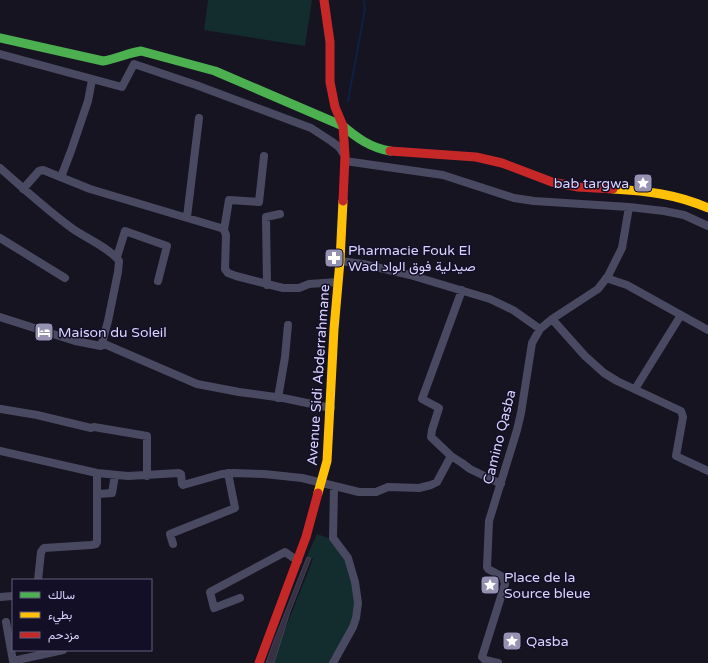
<svg xmlns="http://www.w3.org/2000/svg" width="708" height="663" font-family="'Varela Round',Vazirmatn,sans-serif">
	<style>
		.green { fill: #132c2d }
		.lines { fill: none; stroke-linecap: round; stroke-linejoin: round }
		.stream { stroke: #0d2144; stroke-width: 2 }
		.building { fill: #343243; stroke: #433f54 }
		.street { stroke: #4a4962; stroke-width: 8 }
		.fast { stroke: #4caf50; stroke-width: 9 }
		.slow { stroke: #ffc107; stroke-width: 9 }
		.jam { stroke: #c62828; stroke-width: 9 }
		.labels { text-anchor: middle; stroke-width: 3; stroke-linejoin: round; paint-order: stroke }
		.poi-label { font-size: 14px; fill: #d9d4ff; stroke: #130f26; text-anchor: start }
		.street-label { font-size: 14px; fill: #d9d4ff; stroke: #130f26 }
	</style>
	<rect width="100%" height="100%" fill="#161421"/>
	<path class="green" d="M208,0H312L305,46L204,30Z
		M317,534L331,539L347,558L357,592L351,626L334,663H274L280,642L313,559L307,556Z"/>
	<g class="lines">
		<path class="stream" d="M348,101L365,9L364,0"/>
	</g>
	<path class="building" d="M307,557L311,558L290,612L274,663H266L273,643Z"/>
	<g class="lines">
		<path class="street" d="M0,54L122,87L134,64L196,85L311,128L331,141L339,147L345,156
			M345,161L443,175L514,198L534,201L629,207L664,211L684,215L708,226
			M0,168C24,189 48,211 73,229C86,238 111,249 119,261L118,272L108,321L102,343L197,384L239,392L283,398L331,408
			M61,177L71,151L88,101L92,80
			M23,189L39,171L43,170L90,189L221,228L224,230L226,235L225,269L228,273L236,276L283,288H299L309,284L338,282
			M187,217L199,118
			M224,230L229,200L259,202L264,156
			M0,238L65,278
			M117,257L125,231L167,246L158,281
			M340,261L363,264L410,275L490,299L513,310L540,329
			M606,278L627,285L708,330
			M267,285L266,217L280,214
			M462,290L422,399L439,408L432,430L431,437L451,456L462,463L470,469L501,484
			M0,317L75,341L101,346L102,343
			M552,319L585,356L604,373L617,381L681,411L683,417L676,456L708,471
			M635,389L681,315
			M278,398L285,357L288,325
			M1,409L37,415L91,428L94,427L147,436V476
			M0,451L97,473L128,476L179,473L181,474L182,484L183,485L222,474L233,473L264,474L302,478L359,492H376L388,487L419,488L431,485L437,482L451,456
			M98,494L112,493L115,475
			M173,544L170,534L235,508L228,473
			M38,580L41,552L44,548L91,545L96,544L97,542V473
			M0,597L13,596
			M240,598L214,608L210,592L285,552L298,561
			M6,622L13,661L63,650
			M333,663L353,627L356,618L358,603L355,582L348,558L333,538L334,486
			M498,663L485,660L482,657L505,584L503,577L488,569L487,567L489,521L517,430L521,413L532,343L540,329L552,319L598,289L608,276L622,248L629,207"/>
		<path class="fast" d="M0,38L103,61C116,59 128,53 141,51L215,71L343,126C357,138 371,148 390,151"/>
		<path class="slow" d="M613,189C647,191 676,194 708,208
			M318,493L327,461L334,329L340,261L343,201"/>
		<path class="jam" d="M324,0L330,42V82L335,107L343,126L345,156L343,201
			M390,151L476,157L502,163L552,182L578,187L613,189
			M259,663L306,537L318,493"/>
	</g>
	<defs>
		<symbol id="sight-square" viewBox="-11 -11 22 22"><rect x="-9" y="-9" width="18" height="18" rx="4" fill="#9591b1" stroke="#130f26"/><path d="M0-6L1.8-2.2L6-1.7L2.9 1.2L3.7 5.4L0 3.3L-3.7 5.4L-2.9 1.2L-6-1.7L-1.8-2.2Z" fill="#fff"/></symbol>
		<symbol id="pharmacy-square" viewBox="-11 -11 22 22"><rect x="-9" y="-9" width="18" height="18" rx="4" fill="#9591b1" stroke="#130f26"/><path d="M-2-6h4v4h4v4h-4v4h-4v-4h-4v-4h4Z" fill="#fff"/></symbol>
		<symbol id="hotel-square" viewBox="-11 -11 22 22"><rect x="-9" y="-9" width="18" height="18" rx="4" fill="#9591b1" stroke="#130f26"/><path d="M-6-4.5h1.5V1H6V5H4.5V3h-9V5H-6ZM-4 0a1.8 1.8 0 1 1 3.6 0ZM.5 0V-2.5h3Q6-2.5 6 0Z" fill="#fff"/></symbol>
	</defs>
	<g fill-rule="evenodd">
		<use href="#sight-square" x="632" y="172" width="22" height="22"/>
		<use href="#pharmacy-square" x="323" y="247" width="22" height="22"/>
		<use href="#hotel-square" x="33" y="321" width="22" height="22"/>
		<use href="#sight-square" x="479" y="574" width="22" height="22"/>
		<use href="#sight-square" x="501" y="630" width="22" height="22"/>
	</g>
	<g class="labels">
		<g class="poi-label">
			<text x="629" y="188" text-anchor="end">bab targwa</text>
			<text x="348" y="255">Pharmacie Fouk El<tspan x="348" dy="16">Wad صيدلية فوق الواد</tspan></text>
			<text x="58" y="337">Maison du Soleil</text>
			<text x="504" y="582">Place de la<tspan x="504" dy="16">Source bleue</tspan></text>
			<text x="526" y="646">Qasba</text>
		</g>
		<g class="street-label">
			<text transform="translate(318 375) rotate(-86)" y="5">Avenue Sidi Abderrahmane</text>
			<text transform="translate(499 437) rotate(-76)" y="5">Camino Qasba</text>
		</g>
	</g>
	<rect x="12" y="579" width="140" height="72" fill="#130f26" stroke="#625e7d"/>
	<rect x="20" y="592" width="20" height="6" fill="#4caf50" stroke="#625e7d"/>
	<text x="48" y="599" font-size="12" fill="#d9d4ff">سالك</text>
	<rect x="20" y="612" width="20" height="6" fill="#ffc107" stroke="#625e7d"/>
	<text x="48" y="619" font-size="12" fill="#d9d4ff">بطيء</text>
	<rect x="20" y="632" width="20" height="6" fill="#c62828" stroke="#625e7d"/>
	<text x="48" y="639" font-size="12" fill="#d9d4ff">مزدحم</text>
</svg>
